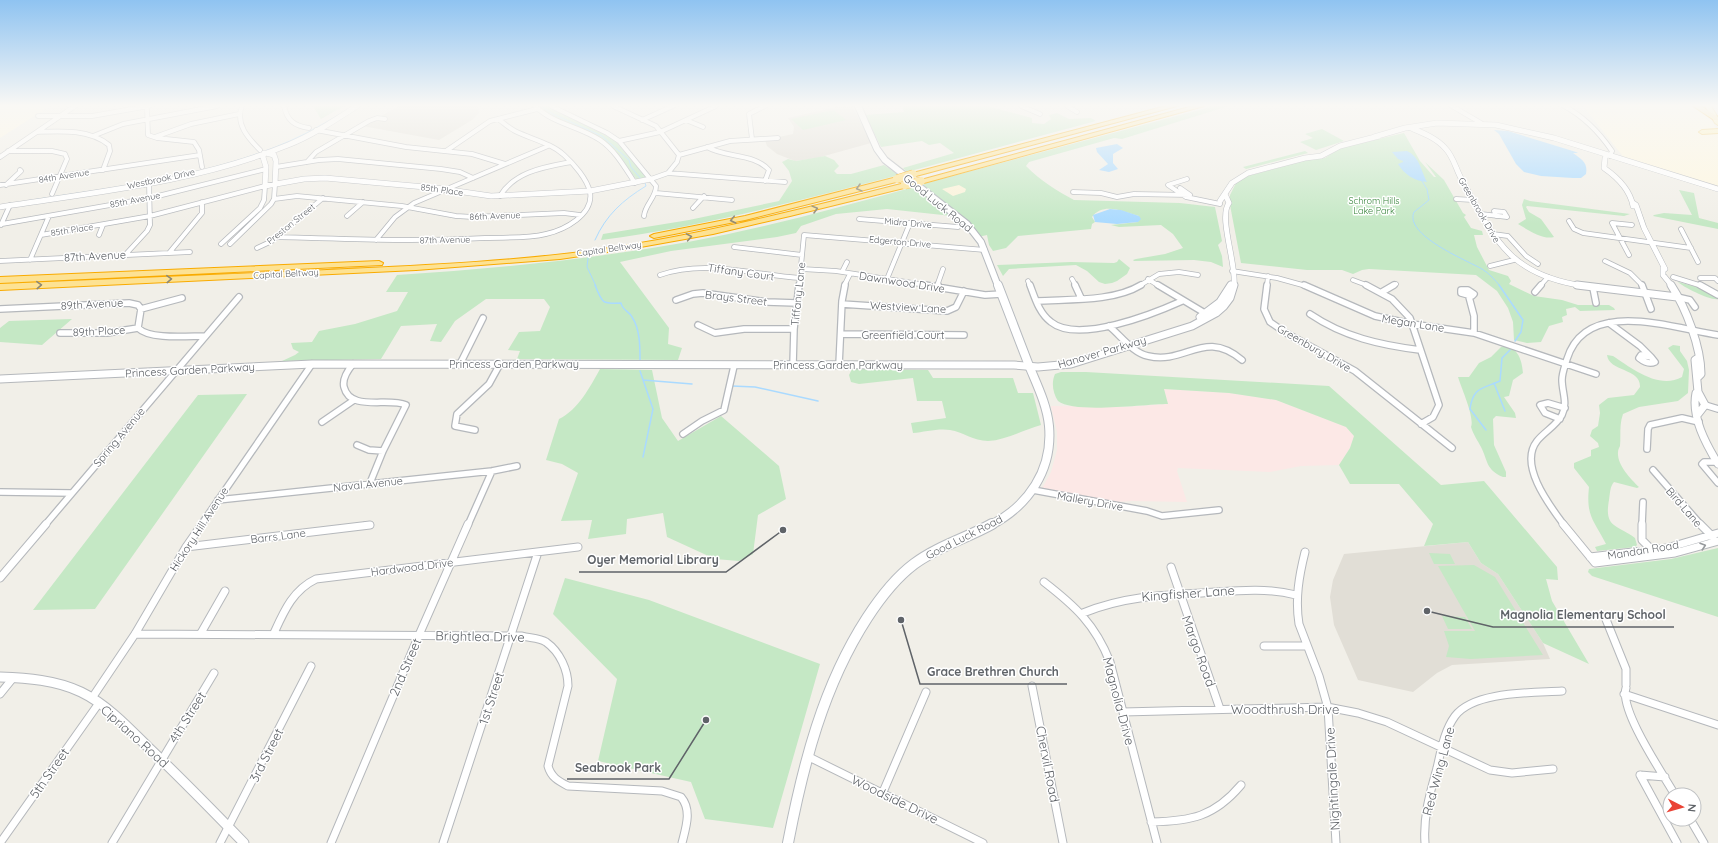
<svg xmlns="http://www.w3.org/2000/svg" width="1718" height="843" font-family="Quicksand,sans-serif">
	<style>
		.commercial { fill: #fef7e0 }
		.education { fill: #e1ded6 }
		.medical { fill: #fce8e6 }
		.green { fill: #c5e8c5 }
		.sand { fill: #fbf3d9 }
		.water { fill: #aadaff }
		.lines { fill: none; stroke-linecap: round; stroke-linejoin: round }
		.stream-far1 { stroke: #aadaff; stroke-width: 1 }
		.stream { stroke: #aadaff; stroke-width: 1.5 }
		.minor-far2-casing { stroke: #b5b8bc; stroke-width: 5.5 }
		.minor-far1-casing { stroke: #b5b8bc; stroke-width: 8 }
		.minor-casing { stroke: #b5b8bc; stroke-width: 9 }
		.tertiary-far2-casing { stroke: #b5b8bc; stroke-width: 6 }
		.tertiary-far1-casing { stroke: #b5b8bc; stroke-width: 9 }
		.tertiary-casing { stroke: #b5b8bc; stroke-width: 11 }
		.secondary-far2-casing { stroke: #b6babf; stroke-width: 8 }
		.secondary-far1-casing { stroke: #b6babf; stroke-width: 10 }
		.secondary-casing { stroke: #b6babf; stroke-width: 12 }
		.primary-casing { stroke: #f2c960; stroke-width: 2 }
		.motorway-casing { stroke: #f9ab00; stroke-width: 2 }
		.minor-far2 { stroke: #fff; stroke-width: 4 }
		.minor-far1 { stroke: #fff; stroke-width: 5.5 }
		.minor { stroke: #fff; stroke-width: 7 }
		.tertiary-far2 { stroke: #fff; stroke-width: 5 }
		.tertiary-far1 { stroke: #fff; stroke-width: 7 }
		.tertiary { stroke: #fff; stroke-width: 9 }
		.secondary-far2 { stroke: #fff; stroke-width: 6 }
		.secondary-far1 { stroke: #fff; stroke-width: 8 }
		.secondary { stroke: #fff; stroke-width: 10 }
		.primary { fill: #fff2af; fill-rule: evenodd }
		.motorway { fill: #fde293; fill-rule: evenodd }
		.motorway-bridge-casing { stroke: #f9ab00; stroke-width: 9; stroke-linecap: butt }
		.motorway-bridge { stroke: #fde293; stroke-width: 8 }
		.oneway { stroke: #8e8975 }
		.oneway2 { stroke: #979a9d }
		.labels { text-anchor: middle; stroke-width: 3; stroke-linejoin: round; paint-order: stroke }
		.far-street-label { font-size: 9px; fill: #5f6368; stroke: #fff }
		.far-park-label { font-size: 9px; fill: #348238; stroke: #fff }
		.street-label { font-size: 11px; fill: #5f6368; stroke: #fff }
		.near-street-label { font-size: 13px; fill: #5f6368; stroke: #fff }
		.leader { fill: none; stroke: #5f6368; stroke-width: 1.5 }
		.callout-dot { fill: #5f6368; stroke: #fff; stroke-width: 1.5 }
		.callout-label { font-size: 12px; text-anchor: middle; font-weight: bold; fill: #5f6368; stroke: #fff; stroke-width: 3; stroke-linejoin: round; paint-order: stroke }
	</style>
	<rect width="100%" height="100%" fill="#f1efe8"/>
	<path class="commercial" d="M0,106H50L0,138Z
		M1583,106H1690L1700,111L1711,120L1718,131V188L1625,159Z"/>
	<path class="education" d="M399,106H478L479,113L472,120L439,140L357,125L367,119L381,116Z
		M836,107H853L871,143L817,158L795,161L777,154L767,146L765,140L793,134L794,127L788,118Z
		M1468,542L1481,563L1498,574L1543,643L1550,659L1452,665L1437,673L1413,692L1358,680L1334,625L1330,597L1333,580L1344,554Z"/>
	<path class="medical" d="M1164,389L1229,393L1276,400L1346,427L1354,436L1350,448L1339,465L1301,466L1270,472L1178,468L1177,471L1187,502L1132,501L1102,503L1040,492L1051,472L1057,450V432L1051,406L1125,407L1168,404Z"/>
	<path class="green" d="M313,106H344L321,119Z
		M538,106H548L615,140L646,177L637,180C624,164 613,147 595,136C577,124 554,120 538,106Z
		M902,106H987L1032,118V123L1044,124L1051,119L1049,115L1057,113L1069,119L1091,118L1096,121L907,172L903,168L954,153L940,143L929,145L922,141L881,147L865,115L904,112Z
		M1214,106H1229L1122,139L1114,138L1029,162L1026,166C1041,181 1057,191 1074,200L1180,203L1215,207L1222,241L1218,245L1222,256L1223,267L1211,262L1194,260L1134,261L1133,260L1136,259L1165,254L1183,248L1173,234L1161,225L1119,227L1111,225L1138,222L1139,216C1125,213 1104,201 1092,217L1095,222L1092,224L1091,229L1018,236L1006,248L993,251L989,245L987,235L978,237L919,187L926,183Z
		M834,110L846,120L803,130L791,119Z
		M1322,129L1344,141L1316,150L1300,142L1313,138L1305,134Z
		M1404,133L1420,161L1434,177H1436L1425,162L1444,180L1463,213L1466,215L1464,217L1471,228L1482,231L1483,235H1474L1477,247L1489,270L1508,276L1511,281L1509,284L1534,296L1562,300L1578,305H1609L1614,308L1615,310L1580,311L1575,307L1566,309L1567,315L1562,317L1563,322L1549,326L1541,342L1527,343L1514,340L1513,322L1508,308L1497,291L1476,275L1369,269L1362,270L1353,274L1342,270H1307L1241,263L1230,205V195L1236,183L1248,176L1307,160L1325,158L1340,148Z
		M1305,151L1308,153L1246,169L1243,167Z
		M825,156L834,160L839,166L834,171L837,174H851L884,165L899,175C800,200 702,227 601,240L603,234L689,220L779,201L792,181L789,171L782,162L788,159L796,161Z
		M914,187L952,216L887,209L836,214L801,226L796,233L777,237L671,251L620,262L669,328L668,344L682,348L678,360L517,359L520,351L508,350L519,332L540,331L550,307L544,299H486L455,321L441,342L430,341L437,324L401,326L381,359L282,361L295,355L299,352L293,349L291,343L312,342L319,331L355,324L397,311L408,292H386L397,275C495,269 592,259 688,242C765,228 840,207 914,187Z
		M1679,190L1694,193L1699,218L1718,223V229L1653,216L1654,215L1664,213L1692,215Z
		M1524,199L1530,201L1630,214L1624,216L1527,206L1526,207L1529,212L1541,219L1554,237C1543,240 1528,230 1518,224L1526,219L1522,205Z
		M1119,259L1130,268L1127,274L1117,281L1112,283L1105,284L1099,282L1087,271L1076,265L1009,269L1003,276L997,265L1071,262L1114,263L1117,262Z
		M1678,282L1701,288L1718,299C1711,301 1683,287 1678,282Z
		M72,319L42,345L0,342V328L9,321Z
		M1673,345L1680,346V351L1687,361L1689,370L1688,393L1678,401L1639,407L1623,414C1619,425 1621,436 1620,446C1619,448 1618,450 1618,452C1617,465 1630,478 1639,487L1637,488L1614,482C1610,486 1610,494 1609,500C1604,528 1616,524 1635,538L1637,545L1635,547L1597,551L1595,547L1606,544C1593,519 1586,516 1589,487L1574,468V463L1591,456V450L1599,447L1598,443L1590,436L1592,430L1598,426L1600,413L1599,405L1608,398L1634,395L1640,387C1641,368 1609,372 1607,355L1613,356C1631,368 1659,390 1682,377L1684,369L1668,348Z
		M1501,347C1518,344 1522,361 1523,373L1513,380L1509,396L1504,397L1515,413L1516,418L1496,416L1493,419L1494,445L1506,472V477H1503C1486,470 1488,461 1481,447C1478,441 1473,434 1471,427C1475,418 1461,387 1458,377H1469L1479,363L1491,357Z
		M600,369L652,370L662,418L678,441L721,416L779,466L786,499L758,515L753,554L739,561L715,559L667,537L663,513L627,519L626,534L588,539L592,520L561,521L578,473L562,464L546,460L559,419C578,410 590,387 600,369Z
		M852,369L928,370L933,378H1013L1018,393H1033L1041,425C1023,430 1006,440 988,441C973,441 963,432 950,430C939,428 924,432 913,433L911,423L946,418L942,401H917L913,378L859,384L851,382L849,375Z
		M1086,372L1329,386L1441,485L1484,481L1557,567L1558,580L1546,579L1552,601L1589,664L1543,643L1498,574L1481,563L1468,542L1424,546L1433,524L1399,484H1350L1339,465L1350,448L1354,436L1346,427L1276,400L1229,393L1164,389L1168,404C1145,404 1074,414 1058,401C1053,393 1051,383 1055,374L1061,372Z
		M247,394L95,609L33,610L198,395Z
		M1718,548V617L1592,576L1588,572L1589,569L1671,559Z
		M1429,553L1450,554L1455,564H1434Z
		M1474,565L1495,577L1543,655L1471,659L1446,657L1449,646L1444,631H1475L1438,566Z
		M565,578L649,600L820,664L773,828L705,819L691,782L598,761L617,679L553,614Z
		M1442,616L1465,617L1472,629H1448Z"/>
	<path class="sand" d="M959,185L966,189L965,192L953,196L942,189Z"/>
	<path class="water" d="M1494,130L1508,131L1576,152L1578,153H1573C1582,160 1588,162 1586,174L1581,178H1573L1541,176L1524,172L1516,164L1499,134Z
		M1117,144L1123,148L1113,154V163L1118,169L1109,172L1099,170L1108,164L1097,152L1096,148Z
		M1407,151C1420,157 1421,171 1427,182C1414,181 1404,174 1398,164L1403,162V161L1398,159L1392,152Z
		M1110,209L1121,210L1139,216L1141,219L1138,222L1117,224L1095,222L1093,215Z"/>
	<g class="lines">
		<path class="stream-far1" d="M541,106L553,114L602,136L629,160L631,167L641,179
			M1422,181L1427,189L1429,200L1414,212C1404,235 1466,260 1482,269C1490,274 1495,280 1500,286
			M26,201C115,187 209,177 292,140C310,132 328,121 345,111
			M595,240C606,215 623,200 646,186L645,183
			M588,258L587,267L596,286"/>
		<path class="stream" d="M595,285C602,303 602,304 621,303C622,310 629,311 632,317C640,329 640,346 640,360
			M1499,285L1523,320L1521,332L1515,341
			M640,371L653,409L643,457
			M643,380L692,384
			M1494,383L1505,411
			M732,386L755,387L818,401
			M1486,430L1470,409C1473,387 1482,389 1500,381L1502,358L1510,350"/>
		<defs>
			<path id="minor-far2" d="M242,106C235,124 248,138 260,150
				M284,106C287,121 295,126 309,128
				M535,106C553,124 579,126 600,140C615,150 625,168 635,183
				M551,106L607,133L619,141L656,186C656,198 645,204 644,216
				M613,106L656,126L679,155L677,162L668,173
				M1021,106L1040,114
				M1067,106L1077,112
				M1452,106L1481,123
				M1564,106C1585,117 1599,132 1612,151L1610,156
				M147,107L148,135L157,138L194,142L199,150L202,167
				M38,116H92L149,106
				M642,120L673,106
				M686,120L703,127
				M316,130L406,147L472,154L505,164
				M37,132C61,131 89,129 109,145L110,151L103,170
				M93,136L123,124L217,106
				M155,137L191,124L239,114
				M752,139L749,114L765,106
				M619,141L660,132L716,106
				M707,147C726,158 754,153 769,170L765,181
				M8,151H52L65,154L67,159L52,194
				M446,151L490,121L537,109
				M679,155L730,141L778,138
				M0,157L75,106
				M307,162L316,152L369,121L377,118L385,119
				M276,167L319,160L338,159L441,169L460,172L473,178
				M651,179L668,173L785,182
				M1187,179L1168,185L1186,197L1220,204
				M0,185L200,155
				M6,185L21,171L20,170
				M1180,188L1190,195
				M1073,192L1101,193L1117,197L1134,194L1190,195
				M656,193L732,200
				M500,196C515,171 545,167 571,162
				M274,199L297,196L402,206L456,216L473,217L564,213L580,215
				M1456,199L1473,200
				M693,208L704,196
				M1481,214L1507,217
				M347,216L363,202
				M1496,216L1494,211L1504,212L1507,217
				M859,219L958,227
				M1569,221L1574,229L1583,233L1691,248
				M2,224L150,198L266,169
				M1,225L10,205
				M1681,229L1698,262
				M1493,234L1508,236L1526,256L1538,264
				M41,235L150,216L265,186L264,200L260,208L221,244
				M99,235L103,225
				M277,237C347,239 416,242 485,238C505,237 526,239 546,234C564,230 594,215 590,192C587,179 574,164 564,155C551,143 531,139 515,131C509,128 504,123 498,119
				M376,240L395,217L414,203L548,146
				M230,244L271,204L274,199L275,184
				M734,247L802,255
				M257,248L272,241L323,198
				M169,253L202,213V202
				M125,255L147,231L150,225L149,182
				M1629,255L1612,223L1632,225
				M30,260L49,216
				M0,261L190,252
				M1605,261L1630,273L1643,286
				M1490,266L1514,260
				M802,269L836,271L932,286
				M1232,271L1277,278L1306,286
				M842,272L847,262
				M660,275C706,259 753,275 800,278
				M1673,277L1702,286
				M1700,278H1715L1718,281
				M887,279L910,223
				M1072,279L1076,286
				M1148,279L1159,286
				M1353,280L1369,286
				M1028,281L1030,286
				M799,286L804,235L985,250
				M844,286L850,274
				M937,286L943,269
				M1139,286L1159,274L1179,272L1198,275
				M1267,286L1268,276
				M1392,286L1396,284
				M1540,286L1548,277"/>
			<path id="minor-far1" d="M925,285L985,295L1002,294
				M1030,285C1035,298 1039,313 1051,322C1078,344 1153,314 1182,301
				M1075,285L1081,298
				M1158,285L1208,315
				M1267,285L1264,309L1270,322L1286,333L1355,371L1452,448
				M1304,285L1375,316L1412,324L1474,333L1596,374
				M1366,285L1392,299L1410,318L1439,405L1433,417L1421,424
				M1642,285L1651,309
				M1700,285L1718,295
				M937,287L938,285
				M1593,288L1596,303
				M1461,290H1468L1474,294L1472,296L1461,293Z
				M1382,292L1394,285
				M1535,292L1541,285
				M1469,297L1474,316V333
				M1677,297L1690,300L1695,307
				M676,300L693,294L703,293L767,302L797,303
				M1037,301C1069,299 1113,302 1141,285
				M842,304L947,311L956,307L964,291
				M0,309L129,303L138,305L141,309L138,328C150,340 188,336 205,336
				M141,309L182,298
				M1310,314C1344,337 1380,345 1420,350
				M1609,323L1640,346L1651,357
				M698,325L715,333L744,329H794
				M1109,326C1121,336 1133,353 1148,356C1186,365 1204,328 1242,360
				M60,333H107L138,328
				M842,334L964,335
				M1641,355L1651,357L1655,362C1649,365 1644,362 1639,358Z
				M353,364C348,370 342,379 344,387C350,412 388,397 406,405L383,451L370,483
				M460,364L483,318
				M793,365L794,329L799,285
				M839,365L842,301L845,285
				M1705,405L1718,409
				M1560,419L1545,413L1540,405L1548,403L1565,408
				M322,422L354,400
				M475,430L455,426L457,414L489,384L500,364
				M683,434L702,421L724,410L734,366
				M357,445L369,450L383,451
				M1647,449L1648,429L1650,425L1682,418L1699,422
				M1717,462H1704L1702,464L1718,483
				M1653,470L1701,525
				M1033,490L1147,511L1162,516L1219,510
				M0,492L71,493
				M218,500L492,471L517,466
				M45,525L239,297
				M201,525L312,364
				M366,525H370
				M468,525L492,471
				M1564,525C1550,506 1518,465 1537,441C1544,432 1556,426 1562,415C1568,403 1562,392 1562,380C1562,373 1565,366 1567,359C1586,297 1672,328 1718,335
				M1642,525L1643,502"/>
			<path id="minor" d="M1563,524L1595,563L1675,553L1718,541
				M1642,524V540L1654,552
				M1700,524L1713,537
				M186,547L370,525
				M1305,552C1299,576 1295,599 1299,624L1319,676L1328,708L1336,843
				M1590,557L1667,548L1718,533
				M1171,567L1220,709
				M0,578L46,524
				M1044,582C1075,606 1095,624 1110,662L1157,843
				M1083,613C1122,597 1160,595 1202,593C1234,591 1264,587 1296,595
				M1605,617L1626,669V685
				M201,633L225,591
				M274,633C284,611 293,590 316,579L578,547
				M135,634L522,636C529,638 540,638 546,642C560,652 568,670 568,686L548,766C551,777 558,781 568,786L662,791L681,797C692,810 686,827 682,843
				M1264,646H1306
				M1032,686L1063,843
				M1626,688C1619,710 1663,774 1675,795
				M0,694L13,678
				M1624,694L1718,725
				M92,698L135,634L186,547L202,524
				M1123,712L1327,707L1358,713L1387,722L1490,770L1512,773L1553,769
				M807,756L983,843
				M1640,775L1677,843
				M1640,775L1665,777
				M883,792L926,692
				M1690,819L1704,843
				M1151,822C1191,821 1214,817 1241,785
				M0,843L99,703
				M112,843L214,673
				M220,843L311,666
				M331,843L419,635L468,524
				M443,843L538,552
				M1425,843C1423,817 1430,793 1437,768C1441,751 1444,731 1455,716C1474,691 1532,693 1562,691"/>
			<path id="tertiary-far2" d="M1411,128C1423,133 1436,138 1445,148C1454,157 1456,170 1462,180C1495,240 1509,275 1584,286
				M1374,137L1405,128L1437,123L1496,125L1554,138L1718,189
				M264,153L263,157L266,167L265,186L304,179L325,178L436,188L491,196L590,191L651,179
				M266,153L274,155L276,161L275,184
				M1605,158L1604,168C1617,177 1630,190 1633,206
				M1225,194L1229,203C1218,217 1237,265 1234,286
				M1220,201L1232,183L1248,173L1305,158L1321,156L1340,146L1379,136
				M1633,203L1636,205L1644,228L1665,269
				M0,207C96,192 197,182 288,145C313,135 335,120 357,106
				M1663,267V275L1672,286
				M1230,286L1231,285"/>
			<path id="tertiary-far1" d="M1577,285L1677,297
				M1671,285C1686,308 1701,347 1701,374L1698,377
				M1200,317L1220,302L1231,285
				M1698,358L1695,360L1698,392L1705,405L1698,414
				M0,379L312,364L1014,365L1038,367L1071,364L1192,326L1216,313L1224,306L1230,298L1234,285
				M1698,392L1696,393C1691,417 1706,444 1718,464"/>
			<path id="tertiary" d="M0,677C27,678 56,680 81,692C106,704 127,726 147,746C180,777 212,810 244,843"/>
			<path id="secondary-far2" d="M858,106L877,149L885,160L967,224L981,242L998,286"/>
			<path id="secondary-far1" d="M991,525C1028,506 1053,470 1049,426C1047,404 1036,383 1028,363C1018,337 1008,311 998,285"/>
			<path id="secondary" d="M788,843C803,765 823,686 867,618C880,598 894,579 914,564C938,546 967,538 992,524"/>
			<path id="primary" d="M1705,106H1711L1718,118V125L1715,123Z
				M1718,129V133L1702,134L1699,132L1702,130Z"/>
			<path id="motorway" d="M1166,106H1177L916,176L909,174Z
				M1193,106H1204L924,183L917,181Z
				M1693,106H1701L1718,117V120H1714Z
				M897,177H900V181L745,220L654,238L650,236L654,234L745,216Z
				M905,183L909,185L908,187L790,216L713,234L635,248L560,259L416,270L0,290V284C102,280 205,275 307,271C403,266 500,263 596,250C700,235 803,209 905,183Z
				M379,261L383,263L382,265L0,283V277Z"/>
		</defs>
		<use href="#minor-far2" class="minor-far2-casing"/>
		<use href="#minor-far1" class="minor-far1-casing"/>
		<use href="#minor" class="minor-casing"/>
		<use href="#tertiary-far2" class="tertiary-far2-casing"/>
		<use href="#tertiary-far1" class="tertiary-far1-casing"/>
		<use href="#tertiary" class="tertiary-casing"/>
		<use href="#secondary-far2" class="secondary-far2-casing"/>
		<use href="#secondary-far1" class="secondary-far1-casing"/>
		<use href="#secondary" class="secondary-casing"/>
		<use href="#primary" class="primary-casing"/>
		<use href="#motorway" class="motorway-casing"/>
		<use href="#minor-far2" class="minor-far2"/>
		<use href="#minor-far1" class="minor-far1"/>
		<use href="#minor" class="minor"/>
		<use href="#tertiary-far2" class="tertiary-far2"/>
		<use href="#tertiary-far1" class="tertiary-far1"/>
		<use href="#tertiary" class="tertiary"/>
		<use href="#secondary-far2" class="secondary-far2"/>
		<use href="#secondary-far1" class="secondary-far1"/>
		<use href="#secondary" class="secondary"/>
		<use href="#primary" class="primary"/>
		<use href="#motorway" class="motorway"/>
		<defs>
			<path id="motorway-bridge" d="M897,179L913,174
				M905,185L921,181"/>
		</defs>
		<use href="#motorway-bridge" class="motorway-bridge-casing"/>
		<use href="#motorway-bridge" class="motorway-bridge"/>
	</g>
	<defs><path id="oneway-chevron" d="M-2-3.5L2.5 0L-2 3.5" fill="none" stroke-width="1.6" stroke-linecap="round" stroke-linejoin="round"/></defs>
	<g class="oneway">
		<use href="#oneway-chevron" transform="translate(859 188) rotate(165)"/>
		<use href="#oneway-chevron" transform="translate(815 209) rotate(-15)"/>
		<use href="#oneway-chevron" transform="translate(733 220) rotate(168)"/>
		<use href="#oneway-chevron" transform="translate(689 237) rotate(-10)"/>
		<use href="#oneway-chevron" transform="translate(169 279) rotate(-3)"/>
		<use href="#oneway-chevron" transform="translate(39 285) rotate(-3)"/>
	</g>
	<use class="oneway2" href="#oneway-chevron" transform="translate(1703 546) rotate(-18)"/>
	<linearGradient id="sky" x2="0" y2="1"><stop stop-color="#8fc3f1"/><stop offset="0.47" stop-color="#f9f8f5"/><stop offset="1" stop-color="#f9f8f5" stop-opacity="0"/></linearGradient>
	<rect width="1718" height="224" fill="url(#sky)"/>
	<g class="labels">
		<g class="far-street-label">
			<text transform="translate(64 176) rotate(-9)" y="3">84th Avenue</text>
			<text transform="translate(161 179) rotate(-12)" y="3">Westbrook Drive</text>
			<text transform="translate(442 190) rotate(8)" y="3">85th Place</text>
			<text transform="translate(135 200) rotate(-11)" y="3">85th Avenue</text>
			<text transform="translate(1479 210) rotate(60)" y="3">Greenbrook Drive</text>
			<text transform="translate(495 216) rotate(-2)" y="3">86th Avenue</text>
			<text transform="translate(908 223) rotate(5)" y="3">Midra Drive</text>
			<text transform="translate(291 224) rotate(-39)" y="3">Preston Street</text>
			<text transform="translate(72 230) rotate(-9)" y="3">85th Place</text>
			<text transform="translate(445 240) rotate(-1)" y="3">87th Avenue</text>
			<text transform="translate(900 242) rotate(5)" y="3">Edgerton Drive</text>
			<text transform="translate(609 249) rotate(-8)" y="3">Capital Beltway</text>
			<text transform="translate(286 274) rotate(-3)" y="3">Capital Beltway</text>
		</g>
		<g class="far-park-label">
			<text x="1374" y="204">Schrom Hills<tspan x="1374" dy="10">Lake Park</tspan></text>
		</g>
		<g class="street-label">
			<text transform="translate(938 203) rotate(39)" y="4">Good Luck Road</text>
			<text transform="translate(95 256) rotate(-3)" y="4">87th Avenue</text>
			<text transform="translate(741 272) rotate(8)" y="4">Tiffany Court</text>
			<text transform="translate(902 282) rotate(9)" y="4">Dawnwood Drive</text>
			<text transform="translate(798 294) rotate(-84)" y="4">Tiffany Lane</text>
			<text transform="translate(736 298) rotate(7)" y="4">Brays Street</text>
			<text transform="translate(92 304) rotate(-3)" y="4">89th Avenue</text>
			<text transform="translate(908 307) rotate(3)" y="4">Westview Lane</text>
			<text transform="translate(1413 323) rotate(9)" y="4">Megan Lane</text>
			<text transform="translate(99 331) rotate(-3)" y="4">89th Place</text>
			<text x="903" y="339">Greenfield Court</text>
			<text transform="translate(1314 348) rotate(30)" y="4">Greenbury Drive</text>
			<text transform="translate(1102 352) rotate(-16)" y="4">Hanover Parkway</text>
			<text x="514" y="368">Princess Garden Parkway</text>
			<text x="838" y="369">Princess Garden Parkway</text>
			<text transform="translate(190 370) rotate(-3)" y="4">Princess Garden Parkway</text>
			<text transform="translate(119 437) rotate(-50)" y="4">Spring Avenue</text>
			<text transform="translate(368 484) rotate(-6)" y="4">Naval Avenue</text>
			<text transform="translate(1090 501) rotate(10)" y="4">Mallery Drive</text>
			<text transform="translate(1684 507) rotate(49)" y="4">Bird Lane</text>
			<text transform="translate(199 529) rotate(-57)" y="4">Hickory Hill Avenue</text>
			<text transform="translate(278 536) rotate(-7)" y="4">Barrs Lane</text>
			<text transform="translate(964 537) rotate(-27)" y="4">Good Luck Road</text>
			<text transform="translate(1643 550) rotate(-9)" y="4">Mandan Road</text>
			<text transform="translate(412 567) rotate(-7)" y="4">Hardwood Drive</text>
		</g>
		<g class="near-street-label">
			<text transform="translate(1188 593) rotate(-4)" y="5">Kingfisher Lane</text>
			<text transform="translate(480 636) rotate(1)" y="5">Brightlea Drive</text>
			<text transform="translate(1199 651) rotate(70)" y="5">Margo Road</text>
			<text transform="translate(405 667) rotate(-67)" y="5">2nd Street</text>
			<text transform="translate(491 698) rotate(-72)" y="5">1st Street</text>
			<text transform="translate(1119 701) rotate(75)" y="5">Magnolia Drive</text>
			<text x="1285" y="714">Woodthrush Drive</text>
			<text transform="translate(187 717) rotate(-58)" y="5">4th Street</text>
			<text transform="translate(135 736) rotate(42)" y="5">Cipriano Road</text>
			<text transform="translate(266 755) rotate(-63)" y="5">3rd Street</text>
			<text transform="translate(1048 764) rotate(79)" y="5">Chervil Road</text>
			<text transform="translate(1438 771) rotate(-75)" y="5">Red Wing Lane</text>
			<text transform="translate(49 773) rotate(-55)" y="5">5th Street</text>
			<text transform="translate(1332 779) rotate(-93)" y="5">Nightingale Drive</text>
			<text transform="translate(895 799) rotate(26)" y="5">Woodside Drive</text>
		</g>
	</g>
	<path class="leader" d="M783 530L726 572H579M1427 611L1493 627H1674M901 620L920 684H1067M706 720L669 779H567"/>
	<g class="callout-dot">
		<circle cx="783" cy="530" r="4"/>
		<circle cx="1427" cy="611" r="4"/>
		<circle cx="901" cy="620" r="4"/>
		<circle cx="706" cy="720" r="4"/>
	</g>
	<g class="callout-label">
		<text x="653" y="564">Oyer Memorial Library</text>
		<text x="1583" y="619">Magnolia Elementary School</text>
		<text x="993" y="676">Grace Brethren Church</text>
		<text x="618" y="772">Seabrook Park</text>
	</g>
	<g transform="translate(1682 807) rotate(96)"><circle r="19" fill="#ffffff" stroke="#bfc1c3"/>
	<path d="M0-3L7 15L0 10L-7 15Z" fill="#ea4335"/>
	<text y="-6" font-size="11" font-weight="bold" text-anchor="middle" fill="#5f6368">N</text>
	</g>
</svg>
